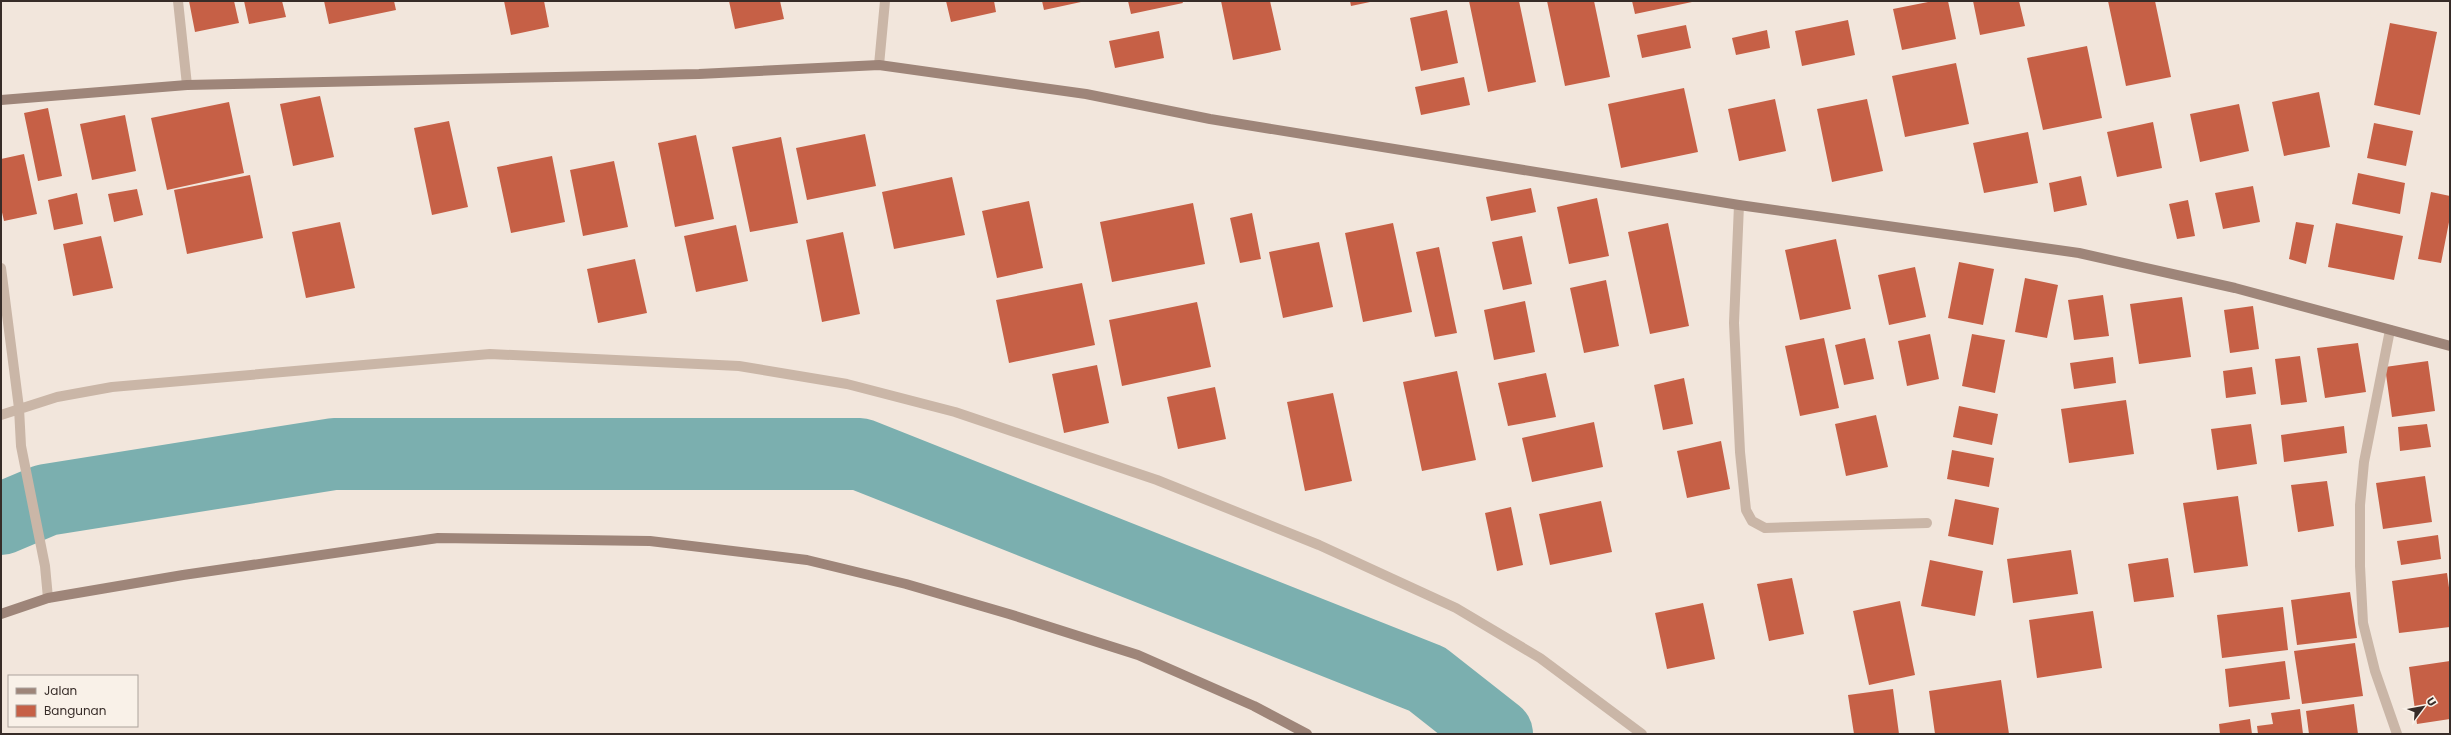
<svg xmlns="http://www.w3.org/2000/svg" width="2451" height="735" font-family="Poppins,sans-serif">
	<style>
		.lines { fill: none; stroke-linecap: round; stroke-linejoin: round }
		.river { stroke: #7bafaf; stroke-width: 72 }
		.building { fill: #c66046 }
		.street { stroke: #cab6a7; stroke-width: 10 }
		.secondary { stroke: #9e8579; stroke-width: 10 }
	</style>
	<rect width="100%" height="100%" fill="#f2e6dc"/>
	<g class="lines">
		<path class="river" d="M1,519L46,500L334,454H860L1427,679L1497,734"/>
	</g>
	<path class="building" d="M189,1H234L239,23L195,32Z
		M244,1H282L286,17L249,24Z
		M324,1H394L396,10L329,24Z
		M504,1H544L549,27L511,35Z
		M729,1H780L784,19L735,29Z
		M946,1H994L996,12L951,22Z
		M1042,1H1081V2L1044,10Z
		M1128,1H1182L1183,3L1131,14Z
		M1221,1H1270L1281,50L1233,60Z
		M1350,1H1370V2L1351,6Z
		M1469,1H1519L1536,82L1488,92Z
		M1547,1H1594L1610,77L1565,86Z
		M1632,1H1692V2L1635,14Z
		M1933,1H1948L1956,39L1902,50L1893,9Z
		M1973,1H2019L2025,26L1980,35Z
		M2108,1H2155L2171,77L2126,86Z
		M1447,10L1458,63L1421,71L1410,18Z
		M1848,20L1855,55L1802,66L1795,31Z
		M2390,23L2437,32L2420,115L2374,105Z
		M1686,25L1691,48L1642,58L1637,35Z
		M1767,30L1770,48L1736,55L1732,38Z
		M1159,31L1164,58L1115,68L1109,41Z
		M2087,46L2102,118L2043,130L2027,58Z
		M1956,63L1969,124L1905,137L1892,76Z
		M1464,77L1470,105L1421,115L1415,87Z
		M1684,88L1698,152L1621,168L1608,104Z
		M2319,92L2330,147L2284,156L2272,102Z
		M320,96L334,157L293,166L280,104Z
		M1775,99L1786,151L1739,161L1728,109Z
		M1867,99L1883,171L1832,182L1817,109Z
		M229,102L244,173L167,190L151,118Z
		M2239,104L2249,151L2200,162L2190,114Z
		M48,108L62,176L38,181L24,113Z
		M125,115L136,171L92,180L80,124Z
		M449,121L468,207L432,215L414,128Z
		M2153,122L2162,168L2117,177L2107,132Z
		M2374,123L2413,131L2406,166L2367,158Z
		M2028,132L2038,183L1984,193L1973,143Z
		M865,134L876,186L807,200L796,148Z
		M696,135L714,219L675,227L658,143Z
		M781,137L798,223L750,232L732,147Z
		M24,154L37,214L4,221L1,208V159Z
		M552,156L565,222L511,233L497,167Z
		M614,161L628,227L583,236L570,170Z
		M2358,173L2405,183L2400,214L2352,204Z
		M250,175L263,238L187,254L174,190Z
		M2081,176L2087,205L2054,212L2049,183Z
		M952,177L965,235L894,249L882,192Z
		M2253,186L2260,222L2223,229L2215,193Z
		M1531,188L1536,212L1491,221L1486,197Z
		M137,189L143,215L114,222L108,194Z
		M2431,192L2450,196V217L2441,263L2418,259Z
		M77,193L83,224L54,230L48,200Z
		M1597,198L1609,256L1569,264L1557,207Z
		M2188,200L2195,236L2177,239L2169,204Z
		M1029,201L1043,268L997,278L982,211Z
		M1193,203L1205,264L1112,282L1100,222Z
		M1252,213L1261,259L1240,263L1230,218Z
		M340,222L355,288L306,298L292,232Z
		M2296,222L2314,225L2306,264L2289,259Z
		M1393,223L1412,312L1363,322L1345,233Z
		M1668,223L1689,326L1650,334L1628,232Z
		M2336,223L2403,236L2394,280L2328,267Z
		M736,225L748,281L696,292L684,236Z
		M843,232L860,314L822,322L806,240Z
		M101,236L113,288L73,296L63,244Z
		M1522,236L1532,284L1503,290L1492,242Z
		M1836,239L1851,309L1800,320L1785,250Z
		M1319,242L1333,307L1283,318L1269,252Z
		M1439,247L1457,333L1435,337L1416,252Z
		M635,259L647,313L598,323L587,269Z
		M1959,262L1994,269L1983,325L1948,318Z
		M1915,267L1926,317L1889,325L1878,275Z
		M2025,278L2058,285L2047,338L2015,332Z
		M1606,280L1619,346L1584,353L1570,288Z
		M1082,283L1095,345L1009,363L996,300Z
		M2103,295L2109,336L2074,340L2068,300Z
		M2182,297L2191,357L2139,364L2130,304Z
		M1525,301L1535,352L1494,360L1484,310Z
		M1197,302L1211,367L1122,386L1109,320Z
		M2253,306L2259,349L2230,353L2224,310Z
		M1930,334L1939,379L1907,386L1898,341Z
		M1972,334L2005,340L1995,393L1962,386Z
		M1824,338L1839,408L1800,416L1785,346Z
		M1865,338L1874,379L1844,385L1835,345Z
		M2358,343L2366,392L2325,398L2317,348Z
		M2300,356L2307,402L2281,405L2275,359Z
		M2113,357L2116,383L2074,389L2070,363Z
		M2428,361L2435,411L2392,417L2385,367Z
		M1097,365L1109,423L1064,433L1052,374Z
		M2252,367L2256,394L2226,398L2223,371Z
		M1457,371L1476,460L1422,471L1403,382Z
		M1546,373L1556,417L1508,426L1498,383Z
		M1684,378L1693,424L1663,430L1654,385Z
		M1215,387L1226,439L1178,449L1167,397Z
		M1333,393L1352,481L1305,491L1287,402Z
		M2126,400L2134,454L2069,463L2061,409Z
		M1959,406L1998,414L1992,445L1953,437Z
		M1876,415L1888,467L1846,476L1835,424Z
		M1594,422L1603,467L1532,482L1522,438Z
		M2251,424L2257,464L2217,470L2211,429Z
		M2427,424L2431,447L2400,451L2398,427Z
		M2344,426L2347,453L2284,462L2281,435Z
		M1721,441L1730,489L1687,498L1677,451Z
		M1952,450L1994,458L1989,487L1947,479Z
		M2425,476L2432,522L2383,529L2376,483Z
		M2327,481L2334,526L2298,532L2291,485Z
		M2238,496L2248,566L2194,573L2183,503Z
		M1955,499L1999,508L1993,545L1948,536Z
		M1601,501L1612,552L1550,565L1539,514Z
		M1511,507L1523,565L1497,571L1485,513Z
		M2438,535L2441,559L2401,565L2397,541Z
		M2071,550L2078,594L2013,603L2007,559Z
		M2168,558L2174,597L2134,602L2128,564Z
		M1930,560L1983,571L1975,616L1921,606Z
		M2447,573L2450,595V627L2399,633L2392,581Z
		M1792,578L1804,634L1769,641L1757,584Z
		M2350,592L2357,638L2297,645L2291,600Z
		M1900,601L1915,675L1869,685L1853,611Z
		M1703,603L1715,659L1667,669L1655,613Z
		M2283,607L2288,650L2222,658L2217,615Z
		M2093,611L2102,668L2037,678L2029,620Z
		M2355,643L2363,696L2302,704L2294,651Z
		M2285,661L2290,699L2229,707L2225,669Z
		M2450,661V719L2417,724L2409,667Z
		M2001,680L2009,734H1935L1929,691Z
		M1893,689L1899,734H1854L1848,695Z
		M2354,704L2358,734H2309L2306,711Z
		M2300,709L2303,734H2258L2257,726L2273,724L2271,713Z
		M2250,719L2252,734H2220L2219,724Z"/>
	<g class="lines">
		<path class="street" d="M178,1L187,85
			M879,65L885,1
			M1739,205L1734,323L1740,452L1746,510L1752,521L1765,528L1927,523
			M1,268L19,408L21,446L45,566L48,598
			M2390,330L2364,462L2360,505V566L2363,623L2375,671L2397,734
			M1,415L57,397L112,387L490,354L739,366L847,384L955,412L1157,480L1319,545L1456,608L1540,658L1642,734"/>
		<path class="secondary" d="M1,100L187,85L699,74L879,65L1086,94L1210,119L1739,205L2079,253L2235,288L2450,346
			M1,614L48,598L183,575L438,538L650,541L807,560L906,584L1009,614L1138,655L1254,706L1307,734"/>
	</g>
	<rect width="2451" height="735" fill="none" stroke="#372c28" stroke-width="4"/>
	<rect x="8" y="675" width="130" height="52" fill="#f9f1e8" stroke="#aba29b"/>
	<rect x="16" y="688" width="20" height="6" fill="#9e8579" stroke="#aba29b"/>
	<text x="44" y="695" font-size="12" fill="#372c28">Jalan</text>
	<rect x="16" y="705" width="20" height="12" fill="#c66046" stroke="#aba29b"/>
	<text x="44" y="715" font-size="12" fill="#372c28">Bangunan</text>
	<g transform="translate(2423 707) rotate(58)" stroke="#f9f1e8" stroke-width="3" paint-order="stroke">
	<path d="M0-3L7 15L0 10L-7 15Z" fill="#372c28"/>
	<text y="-6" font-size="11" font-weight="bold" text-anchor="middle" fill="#372c28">U</text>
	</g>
</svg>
